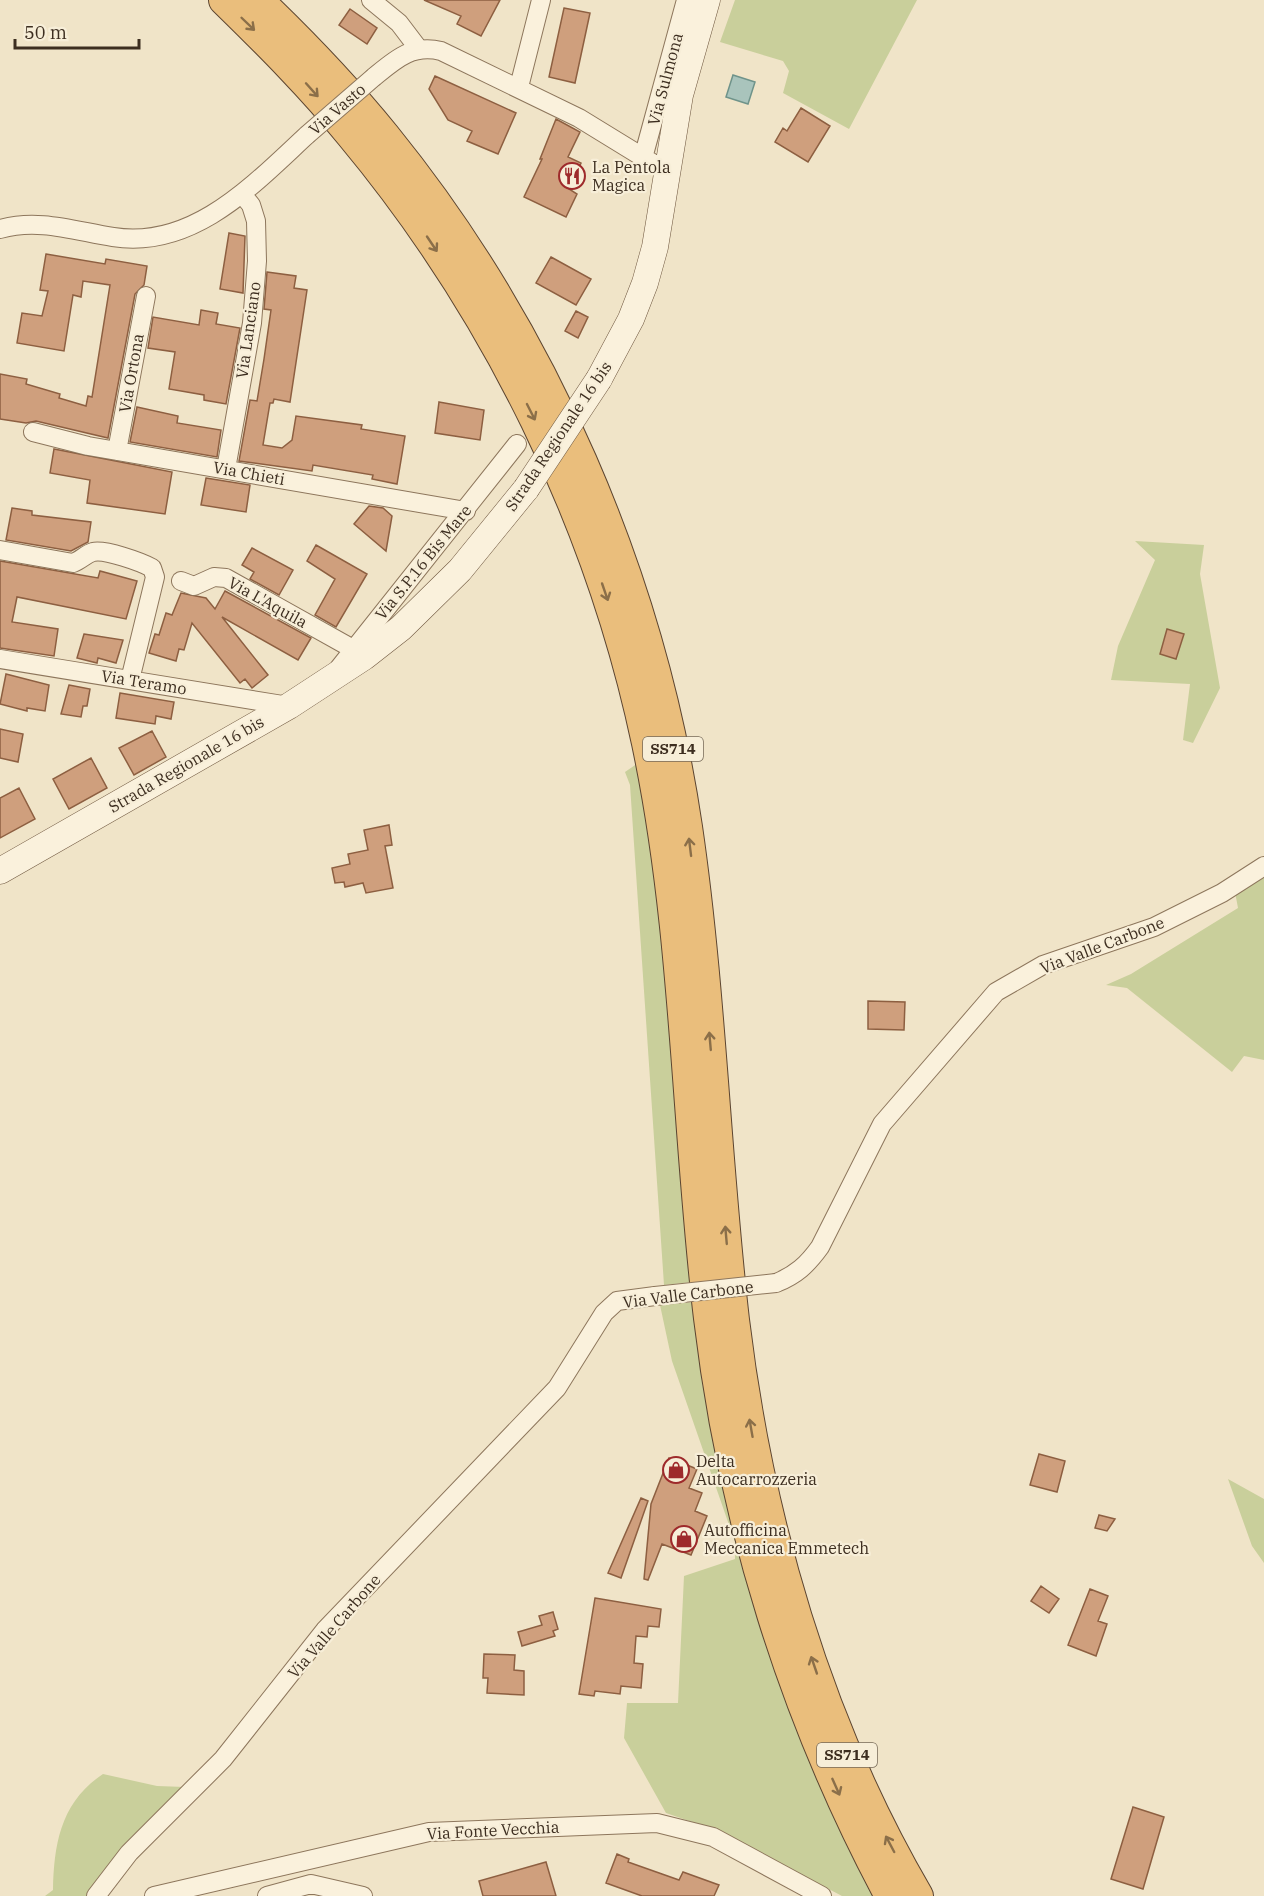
<svg xmlns="http://www.w3.org/2000/svg" width="1264" height="1896" font-family="'IBM Plex Serif',serif">
	<style>
		.green { fill: #c9cf9b }
		.water { fill: #a9c4bc; stroke: #6f938a; stroke-width: 1.5 }
		.building { fill: #cf9f7d; stroke: #8d5f41; stroke-width: 1.5 }
		.lines { fill: none; stroke-linecap: round; stroke-linejoin: round }
		.minor-casing { stroke: #8d765c; stroke-width: 20 }
		.secondary-casing { stroke: #6f573f; stroke-width: 27 }
		.trunk-casing { stroke: #5b4430; stroke-width: 32 }
		.minor { stroke: #faf1dc; stroke-width: 18 }
		.secondary { stroke: #faf1dc; stroke-width: 26 }
		.trunk { stroke: #eabe7c; stroke-width: 30 }
		.minor-bridge-casing { stroke: #8d765c; stroke-width: 20; stroke-linecap: butt }
		.secondary-bridge-casing { stroke: #6f573f; stroke-width: 27; stroke-linecap: butt }
		.minor-bridge { stroke: #faf1dc; stroke-width: 18 }
		.secondary-bridge { stroke: #faf1dc; stroke-width: 26 }
		.oneway { stroke: #8b6f49 }
		.labels { text-anchor: middle; stroke-width: 4.5; stroke-linejoin: round; paint-order: stroke }
		.shield { fill: #f7eed8; stroke: #756857; stroke-width: 1.5 }
		.shield-label { font-size: 15px; font-weight: bold; fill: #3d2e20 }
		.street-label { font-size: 16px; fill: #3d2e20; stroke: #f7eed8 }
		.poi-label { font-size: 16px; fill: #3d2e20; stroke: #f7eed8; text-anchor: start }
	</style>
	<rect width="100%" height="100%" fill="#f0e4c8"/>
	<path class="green" d="M735,0H917L849,129L783,93L789,71L783,61L720,42Z
		M1135,541L1204,545L1200,574L1220,688L1193,743L1183,740L1190,684L1111,680L1118,646L1155,560Z
		M641,761L668,946L692,1282L664,1285L630,785L625,772Z
		M1264,875V1060L1244,1056L1232,1072L1127,988L1106,985L1131,974L1238,908L1235,892Z
		M694,1302L702,1383L715,1440L805,1748L832,1812L876,1896H842L718,1831L666,1813L624,1738L627,1703H678L684,1576L735,1559V1542L672,1361L660,1305Z
		M1228,1479L1264,1499V1563L1252,1546Z
		M103,1774L157,1786L185,1787L88,1896H45L53,1890C54,1843 61,1802 103,1774Z"/>
	<path class="water" d="M733,75L755,82L748,104L726,97Z"/>
	<path class="building" d="M424,0H500L481,36L457,24L461,16Z
		M564,8L590,13L575,83L549,77Z
		M350,9L377,28L367,44L339,25Z
		M435,76L516,113L498,154L467,141L472,131L448,120L429,89Z
		M801,108L830,126L808,162L775,142L783,128L787,131Z
		M556,119L580,132L568,157L581,163L569,189L577,194L566,217L524,197L542,159H540Z
		M229,233L245,236L243,293L220,289Z
		M46,254L105,264L106,259L147,266L144,285L135,294L108,438L36,421L26,423L0,419V374L27,379L26,384L60,394L59,398L86,406L88,396L92,397L110,285L83,281L81,297L73,295L64,351L17,343L22,313L42,316L48,291L40,290Z
		M551,257L591,279L576,305L536,283Z
		M267,272L296,276L294,288L307,290L290,402L274,399L273,403H270L263,445L282,448L292,440L296,416L362,425L361,429L405,436L397,484L372,479L373,475L313,465L312,471L239,461L250,400L257,401L264,359L271,310L264,309Z
		M201,310L218,313L216,324L240,328L226,404L204,400V395L169,389L175,352L148,348L153,317L199,325Z
		M576,311L588,317L578,338L565,331Z
		M439,402L484,410L480,440L435,433Z
		M137,407L178,416L177,423L221,430L217,457L130,442Z
		M54,449L172,472L165,514L87,503L90,480L50,473Z
		M206,478L250,485L246,512L201,505Z
		M369,506L383,508L392,516L386,551L354,524Z
		M12,508L32,511V515L91,522L88,542L71,551L6,540Z
		M316,545L367,574L336,627L315,615L335,579L307,561Z
		M252,548L293,570L279,595L250,579L254,572L242,565Z
		M0,561L98,578L100,571L137,581L126,619L17,597L12,622L58,629L54,656L0,648Z
		M225,591L311,638L298,660L222,617L268,675L252,688L245,679L240,683L192,623L184,650L179,649L176,661L149,653L155,634L159,635L166,613L172,615L181,593L206,598L215,609Z
		M1167,629L1184,634L1176,659L1160,654Z
		M84,634L123,640L116,663L98,658L97,663L77,658Z
		M6,674L49,685L45,711L27,708V711L0,704Z
		M69,685L90,689L87,706H83L81,717L61,714Z
		M120,693L174,702L171,719L156,716L155,724L116,718Z
		M0,729L23,734L18,762L0,758Z
		M152,731L166,757L134,775L119,748Z
		M91,758L107,788L69,809L53,779Z
		M19,788L35,819L0,838V798Z
		M389,825L392,845L385,846L393,888L366,893L363,883L345,887L344,882L335,883L332,868L350,864L348,854L368,850L364,830Z
		M868,1001L905,1002L904,1030L868,1029Z
		M1039,1454L1065,1461L1057,1492L1030,1485Z
		M669,1458L697,1469L689,1488L702,1493L695,1511L707,1516L691,1555L662,1544L648,1580L644,1579L651,1504Z
		M641,1498L648,1501L621,1578L608,1573Z
		M1099,1515L1115,1519L1107,1531L1095,1528Z
		M1041,1586L1059,1599L1049,1613L1031,1601Z
		M1090,1589L1108,1596L1098,1621L1107,1624L1096,1656L1068,1645Z
		M595,1598L661,1609L659,1627L648,1626L647,1637L636,1636L634,1663L643,1664L641,1688L621,1686L620,1694L595,1691L594,1696L579,1694Z
		M553,1612L558,1629L553,1631L555,1636L522,1646L518,1632L542,1625L539,1616Z
		M484,1654L515,1655L514,1670L524,1671V1695L487,1693L488,1678H483Z
		M1133,1807L1164,1817L1143,1889L1111,1879Z
		M617,1854L629,1859L628,1862L679,1880L683,1872L719,1885L714,1896H642L606,1883Z
		M546,1862L556,1896H483L479,1881Z"/>
	<g class="lines">
		<defs>
			<path id="minor" d="M371,0L399,23L418,48
				M374,77C396,59 412,44 441,51L579,118L667,172
				M519,87L541,0
				M643,158L686,0
				M0,229C38,218 75,231 113,237C193,250 254,184 307,135
				M33,432L88,446L466,511
				M117,451L146,296
				M226,469L252,323L257,261L256,221L251,205L242,194
				M0,550L73,563C81,560 86,554 93,552C105,549 141,562 152,568L155,577L130,680
				M181,581L194,586L214,577L226,578L353,649
				M0,659L289,706
				M339,668L517,444
				M776,1283C796,1275 807,1265 820,1247L882,1124L996,992L1043,965L1154,927L1222,893L1264,866
				M96,1896L129,1853L223,1759L325,1630L557,1388L604,1313L617,1301L655,1296
				M154,1896L429,1832L657,1823L713,1837L822,1896
				M267,1896L311,1884L363,1896"/>
			<path id="secondary" d="M599,379L631,319L645,283L655,247L680,95L707,0
				M0,871L289,706L364,657L401,628L460,570L526,489"/>
			<path id="trunk" d="M224,0C268,43 312,87 351,135C496,309 600,521 647,743C687,932 686,1126 709,1318C733,1520 794,1717 890,1896
				M258,0C303,43 346,88 385,136C544,332 650,577 687,827C711,991 715,1156 734,1320C758,1519 816,1722 918,1896"/>
		</defs>
		<use href="#minor" class="minor-casing"/>
		<use href="#secondary" class="secondary-casing"/>
		<use href="#trunk" class="trunk-casing"/>
		<use href="#minor" class="minor"/>
		<use href="#secondary" class="secondary"/>
		<use href="#trunk" class="trunk"/>
		<defs>
			<path id="minor-bridge" d="M307,135L374,77
				M655,1296L776,1283"/>
			<path id="secondary-bridge" d="M526,489L599,379"/>
		</defs>
		<use href="#minor-bridge" class="minor-bridge-casing"/>
		<use href="#secondary-bridge" class="secondary-bridge-casing"/>
		<use href="#minor-bridge" class="minor-bridge"/>
		<use href="#secondary-bridge" class="secondary-bridge"/>
	</g>
	<defs><path id="oneway-shaft" d="M-6 0H5M1.5-3L5.5 0L1.5 3" fill="none" stroke-width="1.6" stroke-linecap="round" stroke-linejoin="round" transform="scale(1.5)"/></defs>
	<g class="oneway">
		<use href="#oneway-shaft" transform="translate(248 24) rotate(44)"/>
		<use href="#oneway-shaft" transform="translate(312 90) rotate(48)"/>
		<use href="#oneway-shaft" transform="translate(432 244) rotate(56)"/>
		<use href="#oneway-shaft" transform="translate(531 412) rotate(63)"/>
		<use href="#oneway-shaft" transform="translate(605 592) rotate(71)"/>
		<use href="#oneway-shaft" transform="translate(690 847) rotate(-97)"/>
		<use href="#oneway-shaft" transform="translate(710 1041) rotate(-95)"/>
		<use href="#oneway-shaft" transform="translate(726 1235) rotate(-95)"/>
		<use href="#oneway-shaft" transform="translate(751 1428) rotate(-100)"/>
		<use href="#oneway-shaft" transform="translate(814 1665) rotate(-109)"/>
		<use href="#oneway-shaft" transform="translate(836 1787) rotate(66)"/>
		<use href="#oneway-shaft" transform="translate(890 1844) rotate(-118)"/>
	</g>
	<defs>
		<symbol id="restaurant-ring" viewBox="-11 -11 22 22"><circle r="9.5" fill="#f7eed8" stroke="#9e2a2b" stroke-width="1.5"/><path d="M-5-6h1v4h1v-4h1v4h1v-4h1v5L-1.5 .5V6h-2V.5L-5-1ZM5-6V6H3V1.5H1.5Q1.5-4 5-6Z" fill="#9e2a2b"/></symbol>
		<symbol id="shop-ring" viewBox="-11 -11 22 22"><circle r="9.5" fill="#f7eed8" stroke="#9e2a2b" stroke-width="1.5"/><path d="M-5-2.5h2.3a2.7 3.5 0 0 1 5.4 0H5L5.5 6h-11ZM-1.5-2.5h3a1.5 2.3 0 0 0-3 0Z" fill="#9e2a2b"/></symbol>
	</defs>
	<g fill-rule="evenodd">
		<use href="#restaurant-ring" x="557" y="161" width="30" height="30"/>
		<use href="#shop-ring" x="661" y="1455" width="30" height="30"/>
		<use href="#shop-ring" x="669" y="1524" width="30" height="30"/>
	</g>
	<g class="labels">
		<g class="shield">
			<rect x="643" y="737" width="60" height="24" rx="4.5"/>
			<rect x="817" y="1743" width="60" height="24" rx="4.5"/>
		</g>
		<g class="shield-label">
			<text x="673" y="754">SS714</text>
			<text x="847" y="1760">SS714</text>
		</g>
		<g class="street-label">
			<text transform="translate(665 79) rotate(-75)" y="6">Via Sulmona</text>
			<text transform="translate(337 109) rotate(-41)" y="6">Via Vasto</text>
			<text transform="translate(248 330) rotate(-82)" y="6">Via Lanciano</text>
			<text transform="translate(131 373) rotate(-80)" y="6">Via Ortona</text>
			<text transform="translate(558 436) rotate(-56)" y="6">Strada Regionale 16 bis</text>
			<text transform="translate(249 473) rotate(10)" y="6">Via Chieti</text>
			<text transform="translate(423 562) rotate(-51)" y="6">Via S.P.16 Bis Mare</text>
			<text transform="translate(268 602) rotate(29)" y="6">Via L'Aquila</text>
			<text transform="translate(144 682) rotate(9)" y="6">Via Teramo</text>
			<text transform="translate(186 764) rotate(-30)" y="6">Strada Regionale 16 bis</text>
			<text transform="translate(1102 945) rotate(-21)" y="6">Via Valle Carbone</text>
			<text transform="translate(688 1294) rotate(-7)" y="6">Via Valle Carbone</text>
			<text transform="translate(334 1626) rotate(-49)" y="6">Via Valle Carbone</text>
			<text transform="translate(493 1830) rotate(-3)" y="6">Via Fonte Vecchia</text>
		</g>
		<g class="poi-label">
			<text x="592" y="173">La Pentola<tspan x="592" dy="18">Magica</tspan></text>
			<text x="696" y="1467">Delta<tspan x="696" dy="18">Autocarrozzeria</tspan></text>
			<text x="704" y="1536">Autofficina<tspan x="704" dy="18">Meccanica Emmetech</tspan></text>
		</g>
	</g>
	<path d="M15 39v9h124v-9" fill="none" stroke="#3d2e20" stroke-width="3"/>
	<text x="24" y="39" font-size="18" fill="#3d2e20" stroke="#f7eed8" stroke-width="4.5" paint-order="stroke">50 m</text>
</svg>
